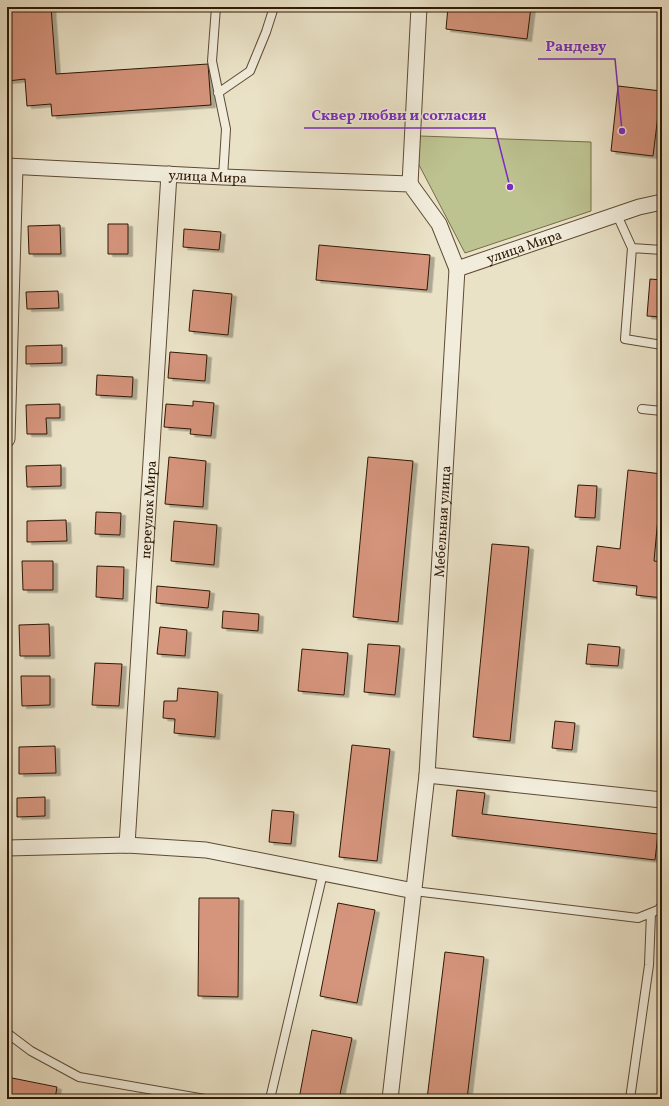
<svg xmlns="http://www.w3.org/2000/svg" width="669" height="1106" font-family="Vollkorn,serif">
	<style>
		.green { fill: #bdc291; stroke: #766e4a }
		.building { fill: #d5947c; stroke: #2e1903; filter: url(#shadow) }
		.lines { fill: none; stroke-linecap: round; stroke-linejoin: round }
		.lane-casing { stroke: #5d4b34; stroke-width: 10 }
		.street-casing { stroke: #5d4b34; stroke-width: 17 }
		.lane { stroke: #f1ecdb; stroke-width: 8 }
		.street { stroke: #f1ecdb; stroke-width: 15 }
		.labels { text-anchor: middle; stroke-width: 3; stroke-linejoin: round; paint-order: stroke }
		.street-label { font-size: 14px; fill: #2e1903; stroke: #f1ecdb }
		.leader { fill: none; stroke: #7b2cbf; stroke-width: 1.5 }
		.callout-dot { fill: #7b2cbf; stroke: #f1ecdb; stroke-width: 1.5 }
		.callout-label { font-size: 15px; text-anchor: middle; font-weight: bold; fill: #7b2cbf; stroke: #f1ecdb; stroke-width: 3; stroke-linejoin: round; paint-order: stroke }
	</style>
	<defs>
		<filter id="shadow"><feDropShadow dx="4.5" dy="2.5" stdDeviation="0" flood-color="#0004"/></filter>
	</defs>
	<rect width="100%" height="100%" fill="#eae2c7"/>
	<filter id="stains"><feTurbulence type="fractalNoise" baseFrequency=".005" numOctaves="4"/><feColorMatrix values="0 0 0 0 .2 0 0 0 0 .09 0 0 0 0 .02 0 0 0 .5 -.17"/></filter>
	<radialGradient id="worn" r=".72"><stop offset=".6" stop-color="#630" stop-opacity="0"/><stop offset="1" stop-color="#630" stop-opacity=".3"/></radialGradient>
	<path class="green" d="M420,136L591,142V211L465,253L418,163Z"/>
	<path class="building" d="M7,7H51L56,74L208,64L211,105L52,116L51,104L27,106L25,79L8,81Z
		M448,7H531L527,39L446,29Z
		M618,86L661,91L653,156L611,151Z
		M108,224H128V254H108Z
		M60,225L61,254H29L28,226Z
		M184,229L221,232L219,250L183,247Z
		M319,245L430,255L427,290L316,280Z
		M650,279L662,280V317L647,316Z
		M193,290L232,294L228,335L189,331Z
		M58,291L59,308L27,309L26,292Z
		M62,345V363L26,364V346Z
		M170,352L207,355L205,381L168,378Z
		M97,375L133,377L132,397L96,395Z
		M193,401L214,403L211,436L190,434L191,429L164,427L166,404L193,406Z
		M60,404V418H46L47,434H27L26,405Z
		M169,457L206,461L203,507L165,504Z
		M368,457L413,461L398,622L353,617Z
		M61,465V486L27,487L26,466Z
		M628,470L662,474L654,561L662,562V598L636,595L637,586L593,581L597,546L620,549Z
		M578,485L597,486L595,518L575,517Z
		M96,512L121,513L120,535L95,534Z
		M66,520L67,541L27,542V521Z
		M174,521L217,525L214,565L171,561Z
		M492,544L529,547L510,741L473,737Z
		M22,561H53V590H23Z
		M97,566L124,567L123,599L96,597Z
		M157,586L210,591L208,608L156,603Z
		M223,611L259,614L258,631L222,628Z
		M49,624L50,656H20L19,625Z
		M160,627L187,630L185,656L157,654Z
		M368,644L400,646L395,695L364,692Z
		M588,644L620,647L618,666L586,664Z
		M302,649L348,653L344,695L298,691Z
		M95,663L122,664L119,706L92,705Z
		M21,676H50V705L22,706Z
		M178,688L218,692L215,737L174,733L175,719L163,718L164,701H177Z
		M555,721L575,723L572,750L552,748Z
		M352,745L390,749L377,861L339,857Z
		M55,746L56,773L19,774V747Z
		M457,790L485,793L482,814L658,834L655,860L452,836Z
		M45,797V816L17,817V798Z
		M272,810L294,812L291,844L269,842Z
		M199,898H239L238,997L198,996Z
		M338,903L375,910L357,1003L320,996Z
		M445,952L484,957L467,1099H427Z
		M312,1030L352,1038L339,1099H299Z
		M662,1065V1099H658Z
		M7,1077L57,1087L55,1099H7Z
		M98,1095L119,1099H97Z"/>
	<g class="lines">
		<defs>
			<path id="lane" d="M216,7L212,61L226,129L223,177
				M218,93L250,71L266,32L274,7
				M617,215L632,248L625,339L662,345
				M632,248L662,250
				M642,409L662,411
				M414,891L638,918L658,910L662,905
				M7,1033L31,1051L79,1077L205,1099
				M270,1099L323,873
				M630,1099L649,965L651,913"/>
			<g id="street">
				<path id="s1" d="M7,166L223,177L410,184L439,224L457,269L639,207L662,202"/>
				<path d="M410,184L419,7"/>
				<path d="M7,439L15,167"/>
				<path d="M427,775L662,800"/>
				<path id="s2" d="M127,845L169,174"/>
				<path d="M7,848L127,845L206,850L414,891"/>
				<path id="s3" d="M390,1099L427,775L457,269"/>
			</g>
		</defs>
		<use href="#lane" class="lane-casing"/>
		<use href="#street" class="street-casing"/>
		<use href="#lane" class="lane"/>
		<use href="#street" class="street"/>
	</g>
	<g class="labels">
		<g class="street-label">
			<text dy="5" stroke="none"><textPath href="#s1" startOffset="201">улица Мира</textPath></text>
			<text dy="5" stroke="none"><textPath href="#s1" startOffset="572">улица Мира</textPath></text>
			<text dy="5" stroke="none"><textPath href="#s2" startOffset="336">переулок Мира</textPath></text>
			<text dy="5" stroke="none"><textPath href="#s3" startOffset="580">Мебельная улица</textPath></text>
		</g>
	</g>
	<path class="leader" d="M622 131L615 59H538M510 187L495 128H304"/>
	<g class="callout-dot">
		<circle cx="622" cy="131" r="4"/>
		<circle cx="510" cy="187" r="4"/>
	</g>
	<g class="callout-label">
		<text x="576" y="51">Рандеву</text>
		<text x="399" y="120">Сквер любви и согласия</text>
	</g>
	<rect width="669" height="1106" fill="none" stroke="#eae2c7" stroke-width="24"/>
	<rect x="8" y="8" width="653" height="1090" fill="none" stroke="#2e1903" stroke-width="2"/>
	<rect x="12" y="12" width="645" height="1082" fill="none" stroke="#2e1903"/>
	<rect width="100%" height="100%" filter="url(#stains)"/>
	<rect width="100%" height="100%" fill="url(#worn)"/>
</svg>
